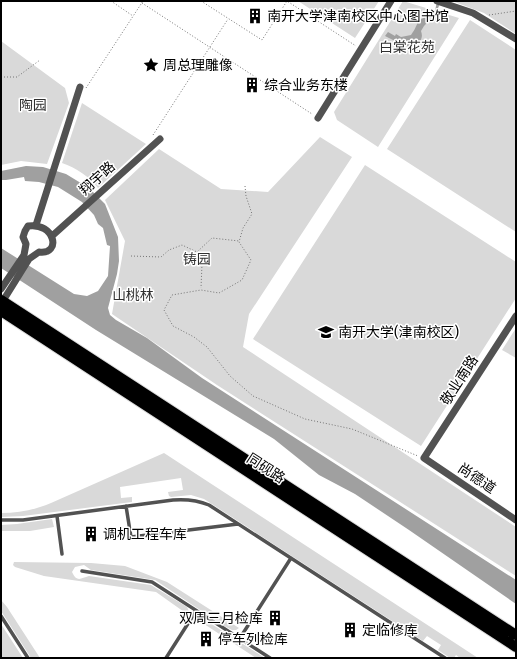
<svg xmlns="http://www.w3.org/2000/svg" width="517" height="659" font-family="'Fira Sans','Noto Sans SC',sans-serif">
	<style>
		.green { fill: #d9d9d9 }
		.water { fill: #a0a0a0 }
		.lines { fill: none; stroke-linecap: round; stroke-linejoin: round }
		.primary-casing { stroke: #dbdbdb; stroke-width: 12 }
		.path { stroke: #747474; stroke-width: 1; stroke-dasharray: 1 2; stroke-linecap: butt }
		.lane { stroke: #525252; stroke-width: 3.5 }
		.street { stroke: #525252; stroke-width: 7 }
		.primary { stroke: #000; stroke-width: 10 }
		.labels { text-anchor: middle; stroke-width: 3; stroke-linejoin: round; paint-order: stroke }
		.poi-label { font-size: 14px; fill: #000; stroke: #fff; text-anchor: start }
		.park-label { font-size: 14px; fill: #303030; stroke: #fff }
		.street-label { font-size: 14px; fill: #000; stroke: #fff }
	</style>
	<rect width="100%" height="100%" fill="#fff"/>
	<path class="green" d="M298,1H379L355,38Z
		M403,1L459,18L378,147L337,120L334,112Z
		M452,1H516V34L484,13Z
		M470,20L516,50V232L387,149Z
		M1,41L65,88L69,103L47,164L21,161L1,165Z
		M82,103L146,144L98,188C89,176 76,168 62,163Z
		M320,137L352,157L249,314L243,347L516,527V576L217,385L112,314L125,241L105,200L159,149L221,189L268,192Z
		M365,165L516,262V298L421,446L253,339Z
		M516,328V358L502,350Z
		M164,453L478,658H460L456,655L454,658H450L438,650L441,645L427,636L423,641L204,499L191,495L171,497L169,496L168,492L183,490L181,478L120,487L121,498L132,497V502L23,516L1,517V513C19,513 34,510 51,503Z
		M52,519L54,527L30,531H1V525L17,524Z
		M14,562L91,563L125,566L167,582L239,628L236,630H232L224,626L155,580L91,570L84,565L75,567L72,572C77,583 81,578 89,576L151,585L187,607L189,611L187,614L156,592L44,576L15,567L13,565Z
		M1,600L7,607L40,658H31L1,611Z
		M200,618H202L265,658H256L198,620Z
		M1,624L23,658H1Z"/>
	<path class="water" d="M437,1H441L436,13L424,26L421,31C424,39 419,43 414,48L404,45L399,47L395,41L385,36L388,32L395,36L396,34L401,37L411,35C420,23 414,20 432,15L435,11Z
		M26,166L43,167L66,174L89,188L105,204L118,237L119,261L117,274L108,308L110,315L116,320L147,338L202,378L516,580V604L409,530L355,494L319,475L274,439L96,330L1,268V248L74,294L87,296L98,291L108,276L110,246L107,245L103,228L98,224L94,215L82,202L58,187L39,182L25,181L24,177L6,180H1V171Z"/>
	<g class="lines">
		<defs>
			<path id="primary" d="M1,300L516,635
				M1,311L516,647"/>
		</defs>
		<use href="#primary" class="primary-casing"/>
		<path class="path" d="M111,1L133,16
			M201,1L262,40L287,1L356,46
			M142,3L312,114
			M489,15L516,11
			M1,77H17L40,60
			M86,88L143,1
			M153,135L228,19
			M245,186L246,196L252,214L243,228L239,242L251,260L242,280L219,293L201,290L172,295L164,310L173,326L194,337L207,347L230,376L253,396L305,419L352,429L418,456
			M197,253L202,264L201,288
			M131,256L161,257L169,250L182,245L197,252L212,238L239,241"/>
		<path class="lane" d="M126,506L131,537L238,524
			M57,516L62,554
			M1,520H23L173,500C186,499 197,500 209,505L445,658
			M82,571L152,582L270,658
			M1,616L28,658
			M240,638L291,558
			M166,658L196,611"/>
		<path class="street" d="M437,1L473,13L516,39
			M318,118L391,1
			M36,225L80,87
			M52,236L160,139
			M1,289L24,255L26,244L23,237L25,231L28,226C55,222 62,255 39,252L29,259L1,304
			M516,316L424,458L516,520"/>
		<use href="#primary" class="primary"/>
	</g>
	<defs>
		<symbol id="building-bare" viewBox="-9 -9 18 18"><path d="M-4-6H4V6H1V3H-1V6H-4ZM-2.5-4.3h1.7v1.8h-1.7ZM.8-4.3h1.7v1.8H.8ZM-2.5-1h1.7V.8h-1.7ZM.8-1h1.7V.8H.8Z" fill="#000" stroke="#fff" stroke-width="2.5" paint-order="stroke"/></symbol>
		<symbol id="sight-bare" viewBox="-9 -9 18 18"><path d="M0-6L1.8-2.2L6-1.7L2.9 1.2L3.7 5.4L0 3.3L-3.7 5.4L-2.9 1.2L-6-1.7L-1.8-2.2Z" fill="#000" stroke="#fff" stroke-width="2.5" paint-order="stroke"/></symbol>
		<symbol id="university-bare" viewBox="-9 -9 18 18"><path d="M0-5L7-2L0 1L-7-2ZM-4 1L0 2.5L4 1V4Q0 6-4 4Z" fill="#000" stroke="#fff" stroke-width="2.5" paint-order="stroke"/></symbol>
	</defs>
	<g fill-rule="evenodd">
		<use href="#building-bare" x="244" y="5" width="22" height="22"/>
		<use href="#sight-bare" x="140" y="54" width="22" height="22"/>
		<use href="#building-bare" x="241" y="74" width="22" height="22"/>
		<use href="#university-bare" x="315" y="321" width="22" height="22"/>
		<use href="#building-bare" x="80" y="523" width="22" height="22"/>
		<use href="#building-bare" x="264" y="607" width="22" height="22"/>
		<use href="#building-bare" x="339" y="619" width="22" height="22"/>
		<use href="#building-bare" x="195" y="628" width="22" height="22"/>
	</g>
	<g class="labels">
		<g class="poi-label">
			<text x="267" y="21">南开大学津南校区中心图书馆</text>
			<text x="163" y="70">周总理雕像</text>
			<text x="264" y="90">综合业务东楼</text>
			<text x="338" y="337">南开大学(津南校区)</text>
			<text x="103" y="539">调机工程车库</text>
			<text x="263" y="623" text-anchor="end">双周三月检库</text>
			<text x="362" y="635">定临修库</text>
			<text x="218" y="644">停车列检库</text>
		</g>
		<g class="park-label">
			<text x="407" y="52">白棠花苑</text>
			<text x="33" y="110">陶园</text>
			<text x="197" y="264">铸园</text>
			<text x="133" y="300">山桃林</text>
		</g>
		<g class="street-label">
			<text transform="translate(97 178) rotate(-42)" y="5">翔宇路</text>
			<text transform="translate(459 380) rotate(-57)" y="5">敬业南路</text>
			<text transform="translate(266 468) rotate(33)" y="5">同砚路</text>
			<text transform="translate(477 478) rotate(34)" y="5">尚德道</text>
		</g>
	</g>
	<rect width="517" height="659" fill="none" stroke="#000000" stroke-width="4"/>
</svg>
